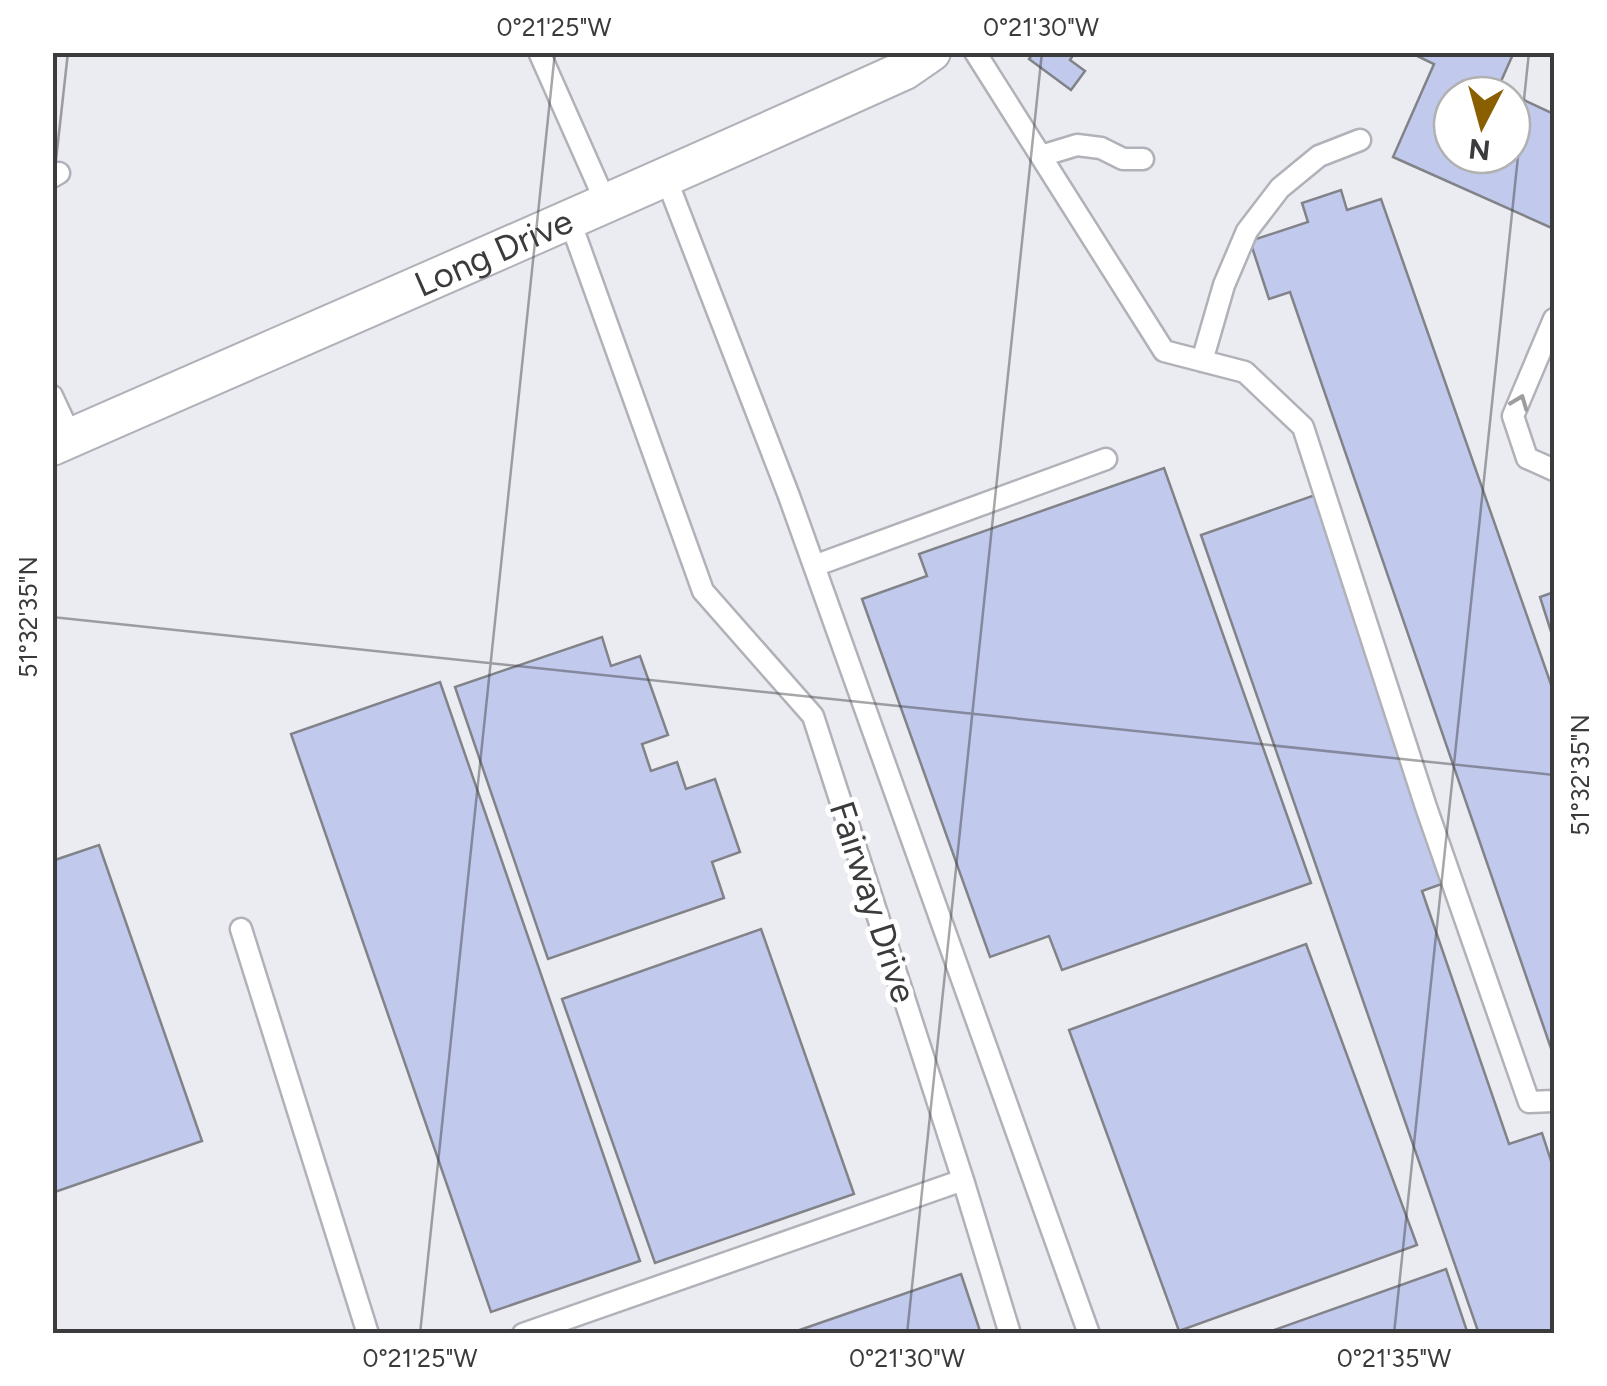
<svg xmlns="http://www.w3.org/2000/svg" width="1607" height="1386" font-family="Figtree,sans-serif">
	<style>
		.building { fill: #c1c9ed; stroke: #828389; stroke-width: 2.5; fill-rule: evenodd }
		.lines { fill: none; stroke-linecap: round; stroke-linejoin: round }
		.service-casing { stroke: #b1b2b9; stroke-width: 25 }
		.minor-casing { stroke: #b1b2b9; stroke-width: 42 }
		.service { stroke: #fff; stroke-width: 20 }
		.minor { stroke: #fff; stroke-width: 38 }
		.oneway { stroke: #9d9d9e }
		.ticks { fill: none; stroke: #3b3b3e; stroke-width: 2.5; stroke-opacity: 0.45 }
		.labels { text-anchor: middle; stroke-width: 10; stroke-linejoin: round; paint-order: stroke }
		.street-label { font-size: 35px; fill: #3b3b3e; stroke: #fff }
		.neatline { fill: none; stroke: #3b3b3e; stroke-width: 4 }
		.ticks-label { font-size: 25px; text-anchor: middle; fill: #3b3b3e }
	</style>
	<rect width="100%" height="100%" fill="#eaecf2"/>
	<path class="building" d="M1034,52H1075L1070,60L1085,71L1071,90L1029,59Z
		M1409,52H1514L1498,88L1554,114V229L1393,157L1434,64ZM1452,95H1512V155H1452Z
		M1341,190L1347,210L1381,199L1554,693V1057L1290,292L1269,299L1250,241L1308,222L1302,203Z
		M1164,468L1311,883L1062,970L1049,936L990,957L862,599L927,576L919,554Z
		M1315,495L1450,881L1422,891L1509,1144L1542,1133L1554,1170V1334H1479L1201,535Z
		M1554,592V641L1540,597Z
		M602,637L611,666L640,656L668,735L642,744L651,771L677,762L686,789L715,779L740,852L712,862L724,898L548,959L455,687Z
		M440,682L640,1261L491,1312L291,734Z
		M99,845L202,1141L52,1193V861Z
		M761,929L854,1194L655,1263L562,999Z
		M1306,944L1417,1245L1179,1331L1069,1030Z
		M1446,1269L1468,1334H1263Z
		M961,1274L981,1334H788Z"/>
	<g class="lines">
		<defs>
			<path id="service" d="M539,52L606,203
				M975,52L1164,351L1245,372L1303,427L1426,807L1529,1102L1554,1101
				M1041,156L1077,145L1101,148L1123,159H1143
				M52,177L59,173
				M666,178L789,496L1089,1334
				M1554,319L1513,416L1527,458L1554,470
				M1202,361L1224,285L1247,231L1280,188L1319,156L1360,140
				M52,396L71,437
				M814,566L1106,459
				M241,929L368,1334
				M963,1180L1010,1334
				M523,1334L963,1180L813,716L703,591L569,218"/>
			<g id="minor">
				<path id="s1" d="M52,446C337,321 622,198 905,70L931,52"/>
			</g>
		</defs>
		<use href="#service" class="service-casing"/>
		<use href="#minor" class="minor-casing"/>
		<use href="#service" class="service"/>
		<use href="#minor" class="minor"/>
	</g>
	<defs><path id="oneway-chevron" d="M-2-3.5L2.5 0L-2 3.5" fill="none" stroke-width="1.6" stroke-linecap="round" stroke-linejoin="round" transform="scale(2.5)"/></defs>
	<use class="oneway" href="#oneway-chevron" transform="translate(1520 402) rotate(-69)"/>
	<path class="ticks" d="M52,196L68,52M52,617L1554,775M420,1334L555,52M907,1334L1042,52M1394,1334L1529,52"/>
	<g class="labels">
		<g class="street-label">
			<text dy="12" stroke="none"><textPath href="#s1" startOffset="482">Long Drive</textPath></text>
			<text transform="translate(873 902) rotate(72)" y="12">Fairway Drive</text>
		</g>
	</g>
	<rect width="1607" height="1386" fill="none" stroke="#ffffff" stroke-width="110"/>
	<g transform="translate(1482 125) rotate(186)"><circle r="48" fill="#ffffff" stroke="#b1b1b2" stroke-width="2.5"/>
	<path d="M0-8L18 38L0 25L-18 38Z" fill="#895f00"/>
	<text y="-15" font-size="28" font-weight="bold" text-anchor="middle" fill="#3b3b3e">N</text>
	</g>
	<rect x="55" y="55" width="1497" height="1276" class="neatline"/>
	<g class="ticks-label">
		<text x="554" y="36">0°21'25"W</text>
		<text x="1041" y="36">0°21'30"W</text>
		<text transform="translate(28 617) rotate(-90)" y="9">51°32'35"N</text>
		<text transform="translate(1580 775) rotate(-90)" y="9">51°32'35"N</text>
		<text x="420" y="1367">0°21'25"W</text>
		<text x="907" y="1367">0°21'30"W</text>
		<text x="1394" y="1367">0°21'35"W</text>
	</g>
</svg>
